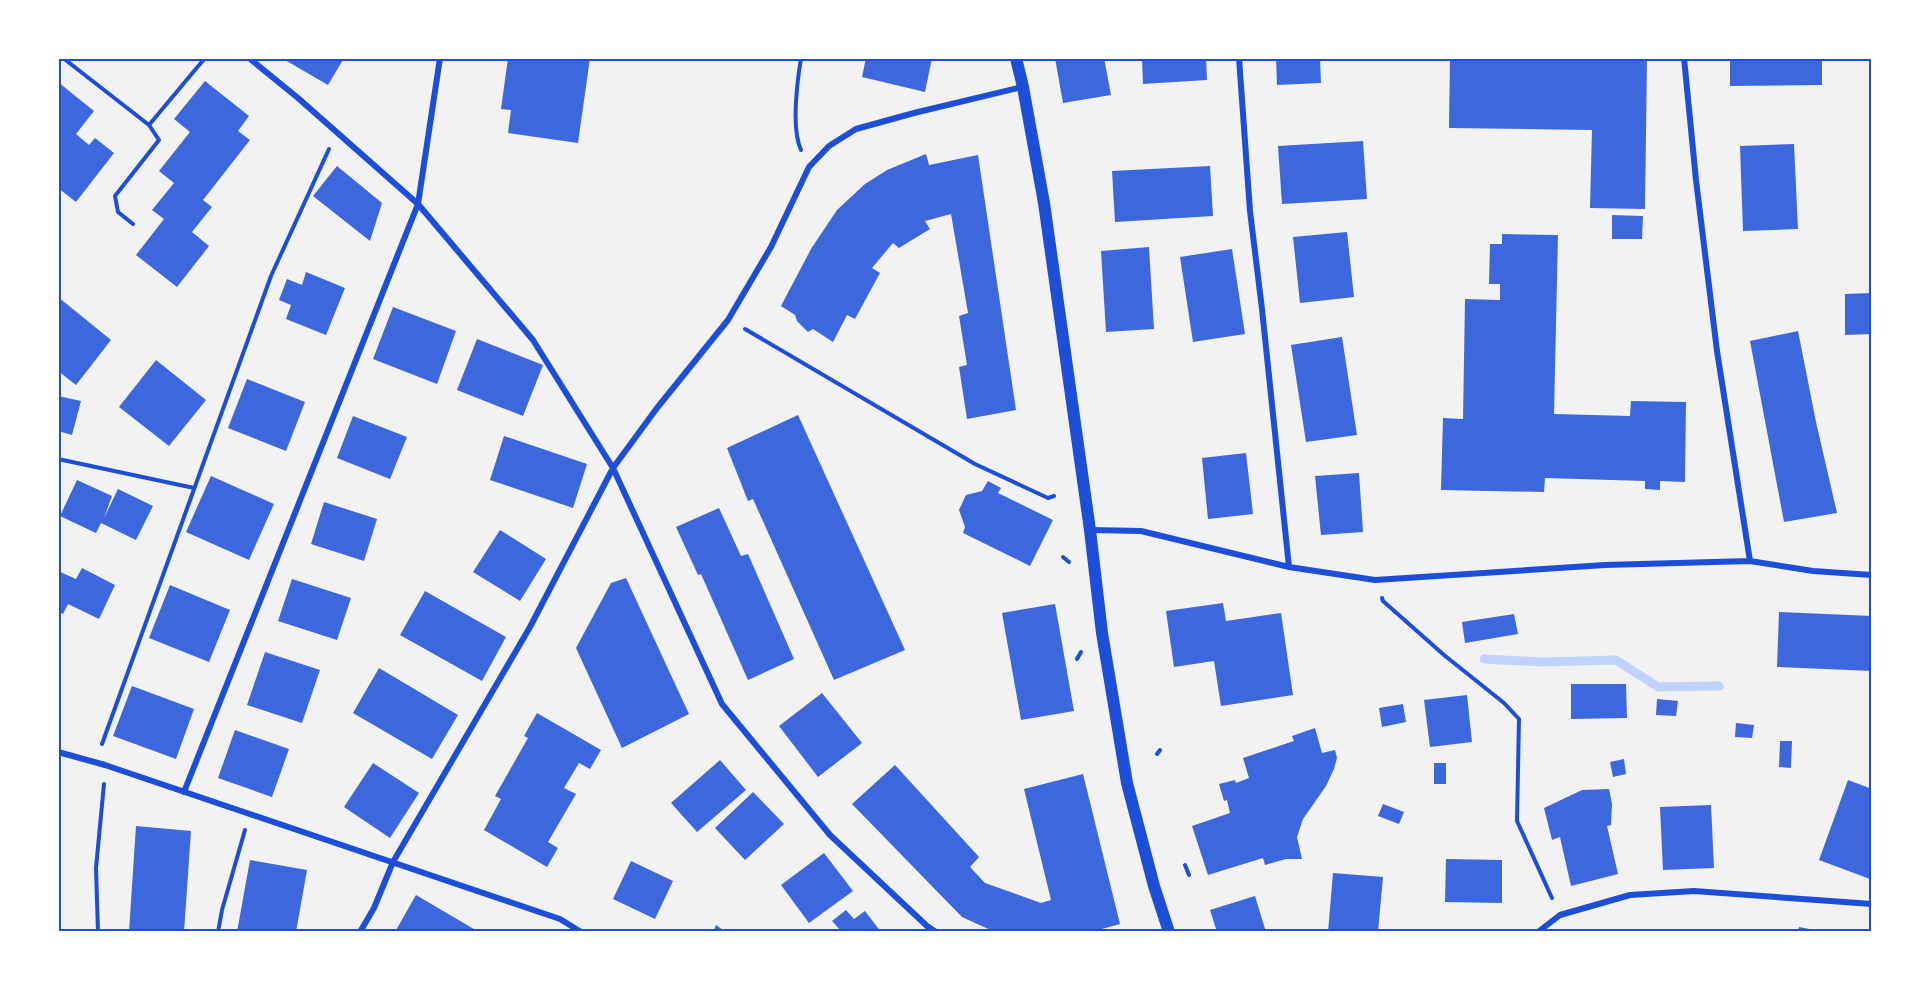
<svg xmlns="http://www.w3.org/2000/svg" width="1930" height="990" font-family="'PT Sans Narrow',sans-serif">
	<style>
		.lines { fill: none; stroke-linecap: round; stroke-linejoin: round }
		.stream { stroke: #bfd3fe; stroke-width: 9 }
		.building { fill: #3d67dc }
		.path { stroke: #1d4ed8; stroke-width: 4 }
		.minor { stroke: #1d4ed8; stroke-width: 6 }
		.secondary { stroke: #1d4ed8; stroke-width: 12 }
		.neatline { fill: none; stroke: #1d4ed8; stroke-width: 2 }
	</style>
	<rect width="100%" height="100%" fill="#f2f2f2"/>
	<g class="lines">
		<path class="stream" d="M1484,659L1542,662L1616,660L1658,687L1719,686"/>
	</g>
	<path class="building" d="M286,58H344L328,85L285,60Z
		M508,58H590L578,143L508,133L511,110L501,109Z
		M866,58H932L925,92L862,77Z
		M1055,58H1104L1111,95L1063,103Z
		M1142,58H1206L1207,80L1143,84Z
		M1276,58H1320L1321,83L1277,85Z
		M1450,58H1647L1645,209L1590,208L1592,130L1449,128Z
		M1730,58H1822V85L1730,86Z
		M205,81L249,116L238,131L250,140L203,200L212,207L192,232L209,246L177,287L136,255L164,219L152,210L174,183L159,171L190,132L174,119Z
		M58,82L94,111L76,134L89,145L95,138L114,153L76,202L58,188Z
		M1363,141L1367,199L1282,204L1278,146Z
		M1794,144L1798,229L1743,231L1740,146Z
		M926,154L929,165L978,155L1016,410L967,419L959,367L967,365L959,316L968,313L951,214L925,221L930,229L899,248L893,243L872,268L880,273L855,319L847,315L833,342L813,329L808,332L797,321L795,315L781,306L811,249L837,210L865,184L887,170Z
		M337,166L382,203L370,241L313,196Z
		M1210,166L1213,216L1115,222L1112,171Z
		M1612,215L1643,216L1642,239H1612Z
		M1347,232L1354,297L1300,303L1293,237Z
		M1502,234L1558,235L1554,414L1630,416L1631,401L1686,402L1685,482L1660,481V490L1645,489V481L1545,478L1544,492L1441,490L1443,418L1463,419L1465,299L1500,300V284H1489L1490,244H1502Z
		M1149,247L1154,329L1106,332L1101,251Z
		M1232,249L1245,334L1193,342L1180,257Z
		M306,272L345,288L326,335L286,319L291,305L279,300L287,279L302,285Z
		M1872,293V334L1845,335V294Z
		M58,297L111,340L76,385L58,371Z
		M393,307L456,331L437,384L373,359Z
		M1798,331L1816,422L1837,513L1784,522L1750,341Z
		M1342,337L1357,435L1306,442L1291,345Z
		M477,339L543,365L523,416L457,390Z
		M156,360L206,400L169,446L119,407Z
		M247,379L305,402L286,451L228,428Z
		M58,396L81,401L72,435L58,431Z
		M798,415L905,650L834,680L753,499L748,501L727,448Z
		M353,416L407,437L390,479L337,458Z
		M504,436L587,464L573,508L490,480Z
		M1246,453L1253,514L1208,519L1202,458Z
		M1359,473L1363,532L1321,535L1315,476Z
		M211,476L274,504L249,560L186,532Z
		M77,480L112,496L104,518L118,489L153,506L136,540L101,523L96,533L60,516Z
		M988,481L1001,488L998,493L1053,520L1030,566L963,533L965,527L959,510L966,495L982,491Z
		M324,502L377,519L364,561L311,544Z
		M719,508L741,556L748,554L794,659L748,680L701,574L698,575L676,527Z
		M500,530L546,559L520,601L473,572Z
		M82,568L115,585L99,619L68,604L63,614L58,612V571L76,579Z
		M626,578L689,714L622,748L576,648L611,583Z
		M292,579L351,598L337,640L278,621Z
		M170,585L230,610L209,662L149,638Z
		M425,591L506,637L482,681L400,635Z
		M1223,603L1226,621L1281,613L1293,695L1221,706L1214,661L1174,667L1166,611Z
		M1055,604L1074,711L1021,720L1002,613Z
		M1779,612L1872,616V671L1777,667Z
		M1514,614L1518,634L1465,643L1462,622Z
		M265,652L320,670L302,723L247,705Z
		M379,668L458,715L432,759L353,713Z
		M1571,684H1626L1627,718L1571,719Z
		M132,686L194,709L176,759L113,736Z
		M822,693L862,743L818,777L779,726Z
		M1467,695L1472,742L1430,747L1424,700Z
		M1657,699L1678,701L1676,716L1656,715Z
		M1403,704L1406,722L1382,727L1379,708Z
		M537,713L601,750L590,769L579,763L564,788L576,794L548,842L558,848L547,867L484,830L501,799L495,796L528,738L524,736Z
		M1736,723L1754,725L1752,738L1735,737Z
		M1315,728L1322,753L1335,750L1337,758L1334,769L1326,786L1303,819L1297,837L1302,859H1286L1265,865L1263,858L1208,875L1192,826L1230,813L1227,800L1224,801L1219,784L1235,780L1236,783L1249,778L1243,758L1294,741L1292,736Z
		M235,730L289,749L272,797L218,778Z
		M1780,741H1792L1791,768L1779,767Z
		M1624,759L1626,774L1613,777L1610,762Z
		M720,760L746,790L697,832L671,803Z
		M373,763L419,793L390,838L344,807Z
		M1434,763H1446V784H1434Z
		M895,765L979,857L970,867L985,883L1041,903L1051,900L1024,789L1083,774L1120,924L1091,932H995L962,917L852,804Z
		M1848,780L1872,789L1870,879L1819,860Z
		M1609,789L1612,804L1611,825L1607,826L1618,874L1571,886L1560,837L1552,840L1544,808L1582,790Z
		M753,792L784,824L745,860L715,828Z
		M1383,804L1404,812L1399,824L1378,816Z
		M1711,805L1714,868L1663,870L1660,807Z
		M136,826L191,831L184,932H129Z
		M824,853L853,891L809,923L781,885Z
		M1446,859L1502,860V903L1445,902Z
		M250,860L307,870L296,932H237Z
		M631,861L673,881L655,919L613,899Z
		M1333,873L1383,877L1378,932H1328Z
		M416,895L479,932H395Z
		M1255,896L1266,932H1217L1210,910Z
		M846,910L854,919L865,911L881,932H842L832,921Z
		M716,925L726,932H713Z
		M1799,927L1815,930V932H1798Z"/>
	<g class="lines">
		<path class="path" d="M63,58L149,125
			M801,150C791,128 797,83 801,58
			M133,224L118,212L115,196L159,140L149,125L205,58
			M745,329L975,464L1048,498L1054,496
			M58,459L194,488
			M1063,557L1069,562
			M1382,598L1383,601L1444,655L1504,703L1519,719L1517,821L1552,898
			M1077,659L1081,652
			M102,744L271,276L329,149
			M1157,754L1160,750
			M1185,865L1189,875
			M98,932L96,868L104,784
			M218,932L222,910L245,830"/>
		<path class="minor" d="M249,58L298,98L418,204L533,340L613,468L722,704L830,835L927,926L936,932
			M1239,58L1250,211L1262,309L1289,567
			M1684,58L1696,180L1717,351L1750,561
			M1090,530L1141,531L1289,567L1375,580L1605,565L1750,561L1813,571L1872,575
			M58,752L105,765L560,919L581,932
			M184,792L418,204L440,58
			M360,932L374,908L393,862L530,627L613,468L657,408L728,320L771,247L809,167L829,146L856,129L914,113L1022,87
			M1538,932L1560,915L1630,895L1694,891L1872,904"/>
		<path class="secondary" d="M1016,58L1023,87L1044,203L1090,530L1102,633L1127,783L1154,886L1169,932"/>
	</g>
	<rect width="1930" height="990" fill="none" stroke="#ffffff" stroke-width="120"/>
	<rect x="60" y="60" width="1810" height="870" class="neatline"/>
</svg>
